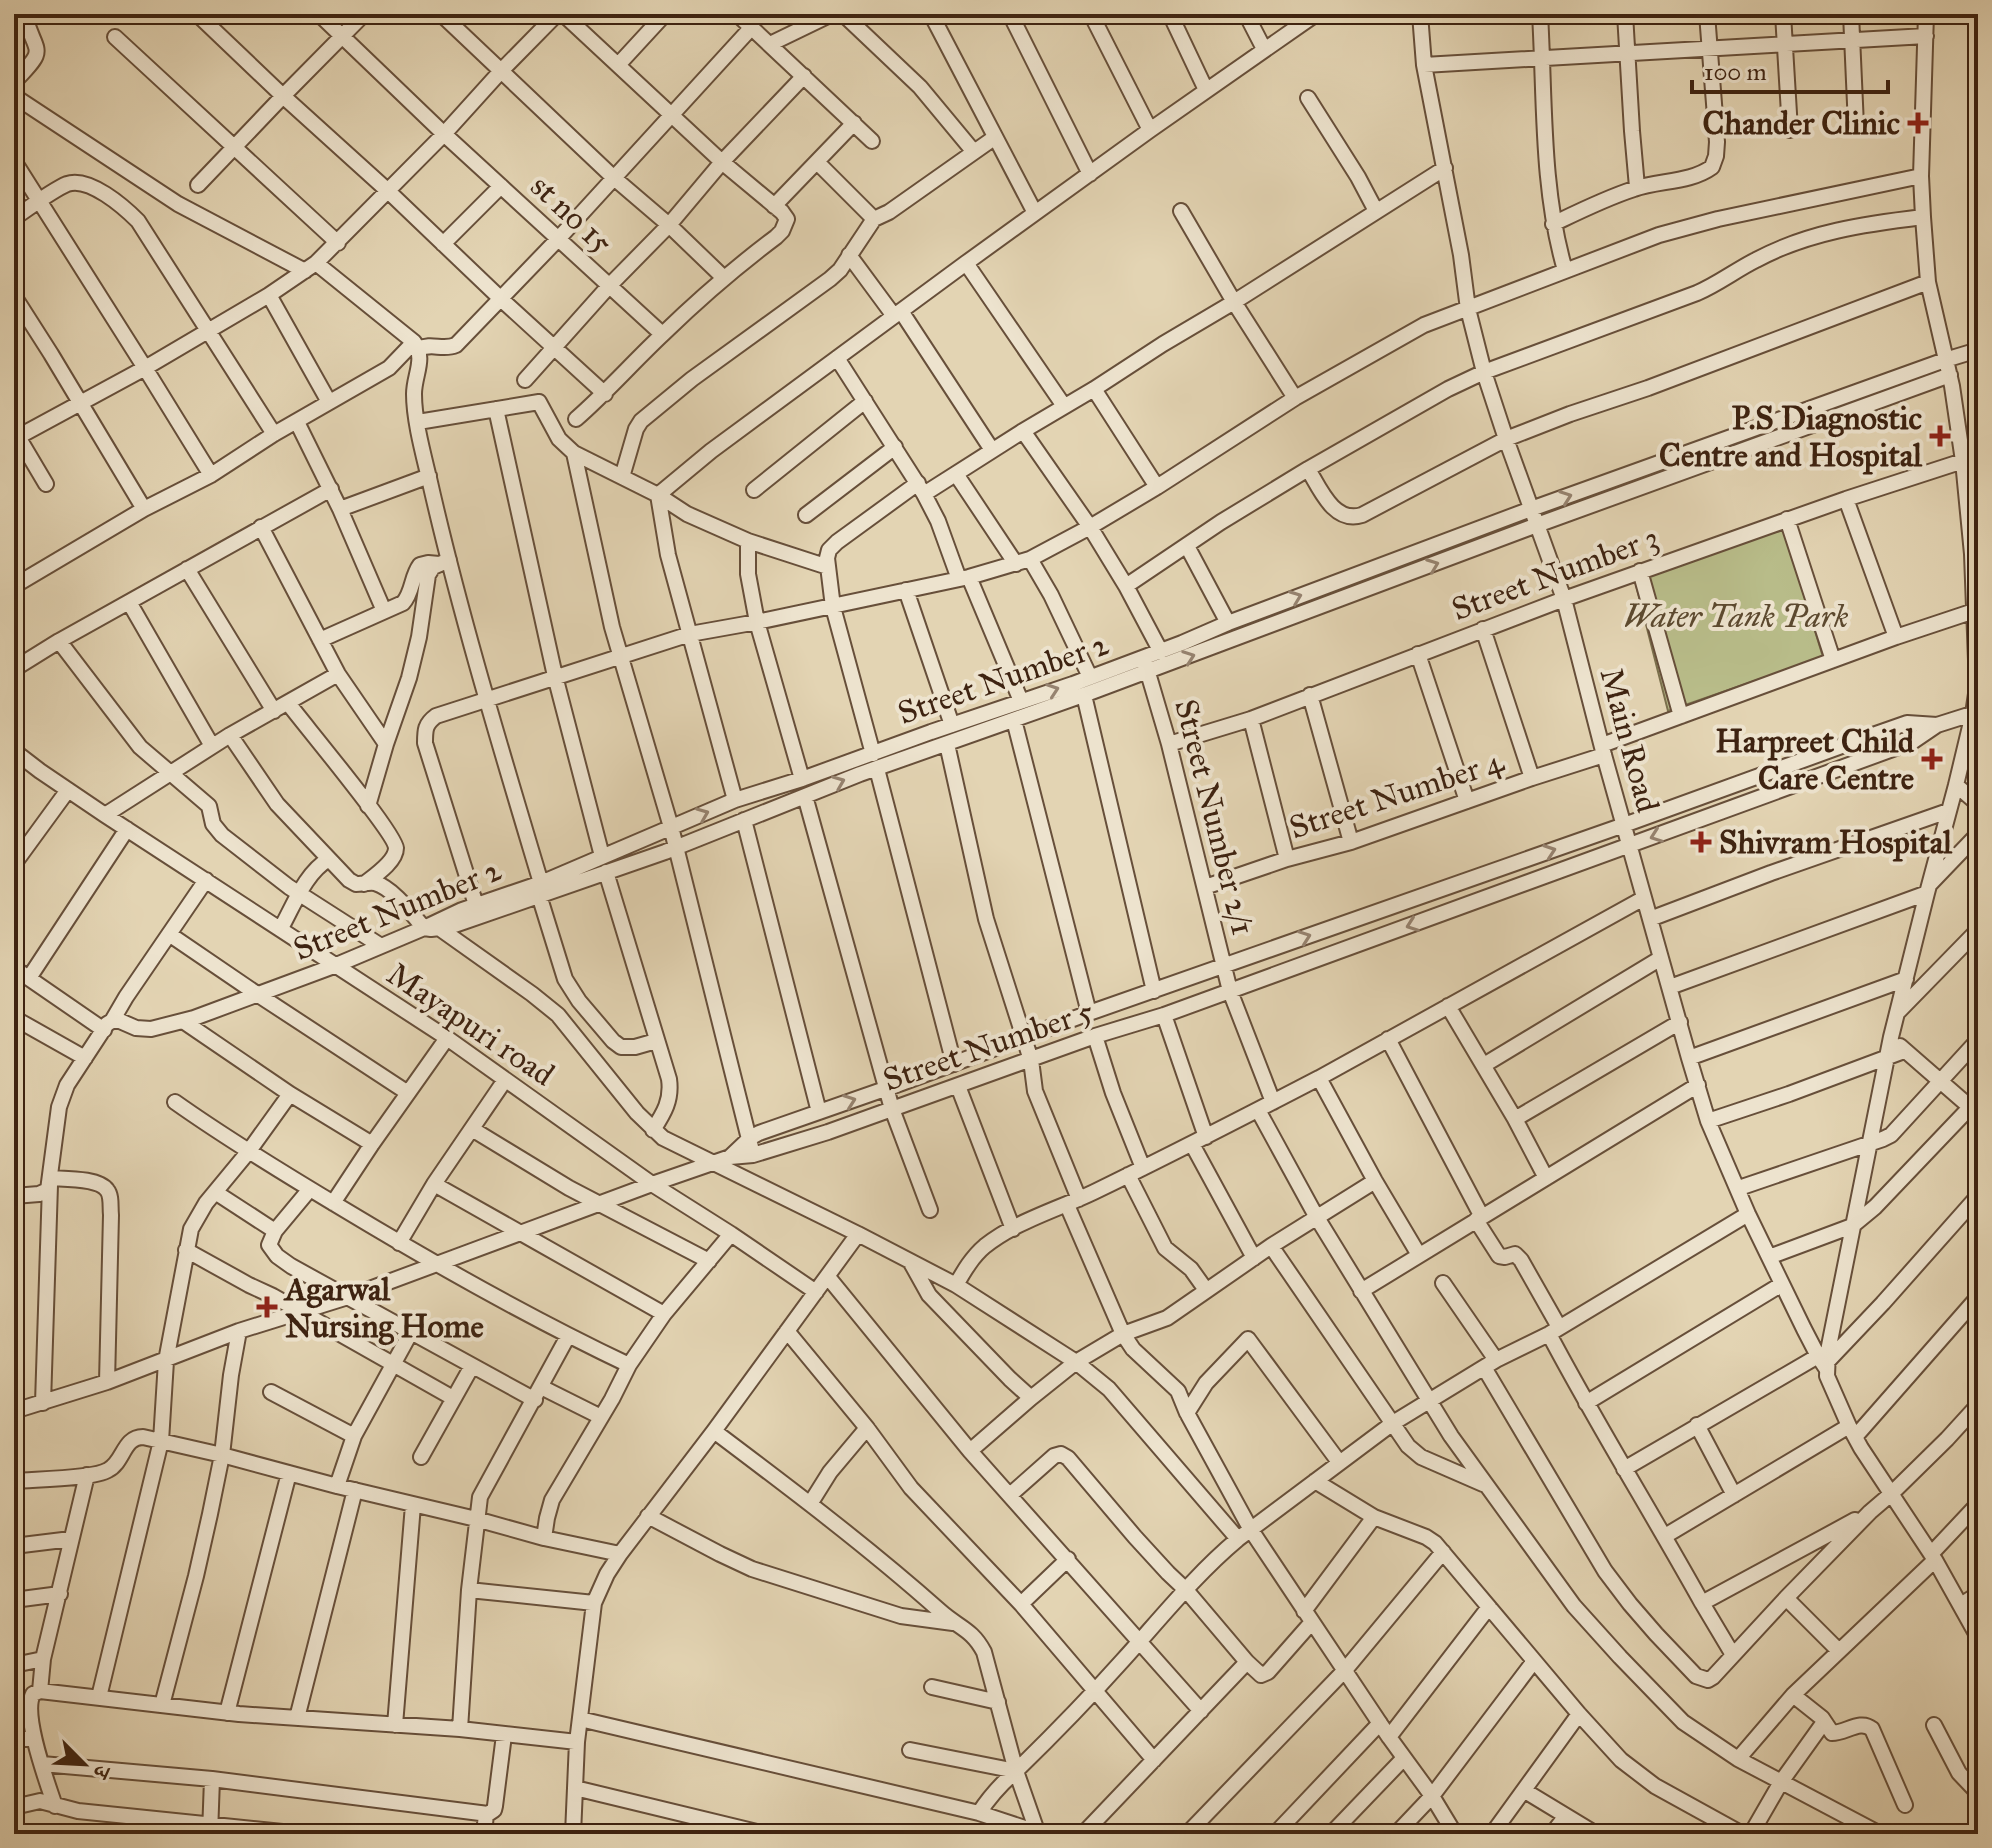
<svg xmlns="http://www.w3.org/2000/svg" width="1992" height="1848" font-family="'IM FELL Great Primer','Noto Serif Devanagari',serif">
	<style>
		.green { fill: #b8bc89; stroke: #7b704d; stroke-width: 2 }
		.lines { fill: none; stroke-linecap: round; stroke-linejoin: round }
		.minor-casing { stroke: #674f3a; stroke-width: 18 }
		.minor { stroke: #ede3ce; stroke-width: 14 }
		.oneway { stroke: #968370 }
		.poi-dot { fill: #8f2418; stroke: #ede3ce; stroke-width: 3 }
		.labels { text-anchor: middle; stroke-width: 8; stroke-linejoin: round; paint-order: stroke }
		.poi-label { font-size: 32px; font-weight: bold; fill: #3e2311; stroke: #ede3ce; text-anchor: end }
		.street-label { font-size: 32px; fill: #3e2311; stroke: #ede3ce }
		.park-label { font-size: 32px; font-style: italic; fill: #5c492f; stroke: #ede3ce }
	</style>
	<rect width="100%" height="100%" fill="#e3d4b3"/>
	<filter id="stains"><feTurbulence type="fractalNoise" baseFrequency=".0025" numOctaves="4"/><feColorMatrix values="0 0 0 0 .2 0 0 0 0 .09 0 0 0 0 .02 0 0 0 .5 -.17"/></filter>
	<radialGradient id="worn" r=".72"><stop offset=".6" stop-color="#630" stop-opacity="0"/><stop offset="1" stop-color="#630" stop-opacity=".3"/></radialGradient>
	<path class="green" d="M1784,530L1823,657L1668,711L1635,581L1748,539Z"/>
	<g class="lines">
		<defs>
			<path id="minor" d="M197,14L283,96L388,191L501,299L605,394
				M319,14L444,134L662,334
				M441,14L614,178L669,225L724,278
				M563,14L722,162L782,212L787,219L782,231L776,237C736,267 699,299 664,333C634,361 607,392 576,419
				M737,14L872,141
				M843,14L920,87L974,152
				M931,14L1035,213
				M1010,14L1090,174
				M1091,14L1150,130
				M1170,14L1206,90
				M1246,14L1264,49
				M1420,14L1424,65L1461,255L1468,309L1484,372L1506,439L1564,599L1604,755L1689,1058L1708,1121L1748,1214L1804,1329L1818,1356L1826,1368
				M1540,14C1545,99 1541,188 1565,270
				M1625,14L1632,131L1637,187
				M1783,14L1790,130
				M1851,14L1856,126
				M1926,14L1921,176L1923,217L1928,282L1952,386L1963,461L1972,554L1977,687L1973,714L1956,785L1927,893L1891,1037L1828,1351L1827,1376L1849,1426L1861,1448L1935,1560L1978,1637
				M115,37L338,243
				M770,44L832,14
				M618,65L665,14
				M1424,65L1926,36
				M14,82C49,46 36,56 24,14
				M14,96L178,204L305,271
				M1308,98L1358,177L1376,211
				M14,161L145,368L211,475
				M817,162L874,219
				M198,185L283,96L364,14
				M774,206L854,123
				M1181,211L1234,302L1295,398
				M14,218C29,208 51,191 67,184C89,176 124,207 138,221L274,434
				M1553,224C1580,211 1606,198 1634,189C1659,180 1690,183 1712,167L1716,156L1717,142L1707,14
				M443,244L501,186
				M849,255L894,316
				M966,263L1064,406
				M269,295L329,402
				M14,296L51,354L144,509
				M901,311L992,450
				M414,342C426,359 414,375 414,394C414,420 423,453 429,478C460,615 501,749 541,883
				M419,349C432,342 442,351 456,345L559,238L752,27
				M837,358L924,494L938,521L959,579
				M525,380L609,286L669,225L722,162L804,76
				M1094,389L1157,487
				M496,409L555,676L602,856
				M297,422L340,509L384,611
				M418,422L539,402L559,439L574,453L658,495L687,514L748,541L828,567
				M14,430L46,484
				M1023,431L1090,527L1126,586
				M14,439L145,368L269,295L316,263L444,134L501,71L557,14
				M574,453L612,627L671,827L751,1147
				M1308,469C1320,489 1334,524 1362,515L1506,439L1570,414L1648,388L1928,282
				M956,474L1016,564
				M622,477L636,429L641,421L692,379L830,279L840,270L874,219L889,212L994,138
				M754,490L865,401
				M924,494L1023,431L1094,389L1163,344L1234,302L1445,168
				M658,495L711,451L966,263L1150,130L1316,14
				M658,495L668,555L735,800
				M1846,499L1896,637
				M340,509L429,476
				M806,515L895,447
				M1787,519L1833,660
				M261,527L338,674L386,744
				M748,541V574L757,622L802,779
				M1187,546L1228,623
				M1030,559L1051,595L1090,677
				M187,569L274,711
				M1640,571L1681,716
				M969,577L1021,701
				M14,586L144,509L211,475L274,434L389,368L414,342L316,263
				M906,590L952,725
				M129,602L212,746
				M1483,629L1532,778
				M320,640L403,603C413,592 411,577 420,565L428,563L439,564
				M59,641L140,747L209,806L213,824L222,835L289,887L381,946
				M1161,652L1126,586L1221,522L1308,469L1448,389L1484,372L1697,293C1718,284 1736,270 1756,260C1808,232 1865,224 1923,217
				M1418,654L1467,801
				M1146,666L1169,744L1230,991L1273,1102
				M14,669L59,641L331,489
				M1084,695L1154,991
				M1310,695L1351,842
				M288,703C303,723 395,833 396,848C396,862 374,876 364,884
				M1251,719L1287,859
				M1014,720L1089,1013
				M230,735L277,804L349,880L356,884C362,884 369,882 375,883C393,888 412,914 424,928L431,929L449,927L665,852L860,774L1089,693L1537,525L1950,375
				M947,744L986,919L1031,1060L1035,1091L1079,1199
				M1169,744L1251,719L1564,599L1846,499L1963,461L1978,459
				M1602,745L1896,637L1974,611
				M14,751L40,771L105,815L447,1038L652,1184L731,1234L816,1292
				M873,754L833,607L827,558L829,550L837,542L918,483
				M877,769L954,1064
				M1956,785L1978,804
				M805,796L892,1109L930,1210
				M368,806L386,744L409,678L419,637L428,575L433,567L449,560
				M105,815L230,735L338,674
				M744,820L819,1112
				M14,864L68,790
				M606,872L669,1079C672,1100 664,1113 653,1130
				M1931,883L1978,834
				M1205,887L1287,859L1351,842L1532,778L1604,755
				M539,895L565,979L579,1001L613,1041L621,1047H635L656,1041
				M476,905L425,743C425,730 425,724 436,716L690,634L757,622L969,577L1030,559L1090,527L1157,487L1295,398L1424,325L1659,235L1718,219L1921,176
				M1650,919L1771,873L1948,811
				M281,928C294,905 305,873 329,859
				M439,928L532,994L558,1015L637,1113L663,1138L858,1234L956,1285L1076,1362L1109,1389L1238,1539
				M169,934L257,994L408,1093
				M14,968L104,1030
				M29,978L127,829
				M1670,987L1927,893
				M1448,1006L1515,1119L1680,1022
				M1897,1013L1978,930
				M1164,1015L1206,1137
				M14,1018L85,1058
				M112,1021L126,997L206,880
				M183,1021L290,1094L372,1144
				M1095,1036L1113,1093L1143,1168
				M1388,1039L1482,1217
				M1900,1046L1978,1114
				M1689,1058L1906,979
				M1484,1065L1661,958
				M958,1086L1013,1229
				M175,1102C230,1141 288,1176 345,1210C438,1266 532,1319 629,1365
				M1258,1110L1316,1216L1451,1436L1574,1606L1620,1657L1683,1722L1738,1759L1880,1834
				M1515,1119L1546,1178
				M1708,1121L1789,1094L1904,1051
				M472,1129L569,1188L709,1261
				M1192,1144L1254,1258
				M730,1157L750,1138L759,1133L902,1083L1089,1013L1624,825L1850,743L1907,723L1937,725
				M1128,1175L1165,1248L1191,1269L1206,1290
				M51,1178C65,1179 99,1178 107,1190C112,1196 110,1207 111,1215L107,1382
				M434,1184L664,1314
				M1739,1188L1883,1139L1891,1135L1978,1040
				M310,1189L275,1231L269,1245L277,1256L291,1266L535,1400
				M215,1192L275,1231
				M14,1196L39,1194L48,1190L59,1107L67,1085L107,1024L112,1021H120L136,1028L151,1029L194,1018L334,966L424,928L462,910L541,883L735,800L802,779L931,732L1073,684L1182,643L1228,623L1531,509L1945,360L1978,350
				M333,1203L372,1144L447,1038
				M1067,1205L1123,1334L1133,1349L1178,1391L1187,1413L1251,1530L1389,1737L1432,1796L1455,1834
				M1476,1220L1499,1256L1505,1257L1515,1254L1521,1260L1559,1327
				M399,1243L434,1184L505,1080
				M1271,1246L1408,1446L1421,1457L1483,1484
				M186,1250L249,1285L273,1296L453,1398
				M1419,1255L1375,1181L1319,1078L1644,898
				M1769,1257L1852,1226L1875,1207L1978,1099
				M910,1261L929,1295L1010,1379L1031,1398
				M828,1277L970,1451L1201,1711
				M1443,1283L1496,1360
				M956,1285C964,1271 972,1257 985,1246C1016,1221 1059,1209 1094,1192C1170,1155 1244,1117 1319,1078
				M1361,1291L1698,1085
				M787,1331L867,1428L911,1488L1021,1604L1154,1760
				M1549,1334C1597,1425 1652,1513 1702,1603L1855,1520
				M1827,1362L1883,1303L1978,1196
				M1485,1369L1605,1571L1630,1604L1656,1634L1696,1676L1708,1680L1713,1677L1786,1598L1870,1512L1891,1494L1947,1439L1978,1405
				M541,1387L601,1417
				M271,1392L354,1436
				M43,1403L50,1185
				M1586,1403L1782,1284
				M14,1411L107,1382L239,1331L348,1297L652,1184L730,1157L753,1155L828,1132L1095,1036L1164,1015L1912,742L1937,725L1978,712
				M1187,1413L1206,1383L1248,1339L1339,1462
				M1697,1425L1734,1495
				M714,1431C791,1489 868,1547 940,1611C959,1628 972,1629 984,1652L1016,1771L1038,1834
				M1855,1437L1978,1297
				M970,1451L1031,1398L1076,1362L1123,1334L1167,1318L1271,1246L1375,1181
				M421,1457L472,1366
				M1624,1469L1818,1356
				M14,1481C34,1479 94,1479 108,1470C124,1462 123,1437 143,1437L222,1455L337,1486L476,1519L544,1538L620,1554
				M1315,1481L1374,1517L1426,1537L1435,1543L1579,1714L1621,1760L1655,1786L1742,1834
				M337,1486L354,1436L411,1332
				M1010,1495L1054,1456L1061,1454L1068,1458L1135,1537L1168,1573L1186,1590L1247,1662L1261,1675L1268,1672L1312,1622
				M810,1504L830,1472L867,1428
				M648,1516L720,1554L752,1569L901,1616L953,1623
				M1665,1536L1849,1426
				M544,1538L547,1518L552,1500L612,1399L629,1365L664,1314L731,1234
				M14,1546L71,1539
				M1931,1554L1978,1504
				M469,1590L594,1603
				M1786,1598L1838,1650
				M14,1600L60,1594
				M1702,1603L1733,1655
				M1021,1604L1068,1559
				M1961,1605L1978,1594
				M1304,1611L1374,1517
				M14,1665L43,1659
				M932,1687L998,1702
				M40,1691L43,1659L87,1475
				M1793,1695L1822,1718L1832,1733C1846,1733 1860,1719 1872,1729L1905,1805
				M99,1697L161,1441L166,1361L191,1229L206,1203L249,1151L290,1094
				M162,1705L196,1576L210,1514L222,1455L231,1375L239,1331
				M227,1713L289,1473
				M297,1718L355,1490
				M580,1719L979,1813L1037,1832
				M395,1725L413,1505
				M1934,1725L1959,1773L1978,1793
				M460,1729L469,1590L480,1497L568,1336
				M1389,1737L1489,1607
				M14,1741L34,1737
				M910,1750L1016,1771
				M1738,1759L1793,1695L1935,1560
				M42,1764L212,1779L488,1814L494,1810L495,1806L504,1735
				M575,1788L765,1834
				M1525,1791L1596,1834
				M55,1806C47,1782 22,1715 33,1694L40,1691L239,1714L460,1729L577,1742
				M14,1807L40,1801L78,1811L302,1834
				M979,1813C990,1796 1001,1784 1016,1771C1053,1735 1089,1698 1123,1660C1160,1619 1196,1574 1238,1539L1393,1423L1496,1360L1549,1334L1748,1214
				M210,1834L212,1779
				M484,1834L486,1814
				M573,1834L577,1742L594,1603L607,1574L620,1554L714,1431L858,1234
				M1083,1834L1247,1662
				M1187,1834L1345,1670L1443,1552
				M1275,1834L1380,1723
				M1331,1834L1404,1758
				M1396,1834L1432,1796L1534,1661
				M1492,1834L1579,1714
				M1552,1834L1565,1817
				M1751,1834L1781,1782L1824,1722"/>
		</defs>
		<use href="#minor" class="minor-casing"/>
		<use href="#minor" class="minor"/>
	</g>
	<defs><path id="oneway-chevron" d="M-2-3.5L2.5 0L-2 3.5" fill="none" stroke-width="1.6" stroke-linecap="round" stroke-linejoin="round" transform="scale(2)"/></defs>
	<g class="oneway">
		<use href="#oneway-chevron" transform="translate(1566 497) rotate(-20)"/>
		<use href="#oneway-chevron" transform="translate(1433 565) rotate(-21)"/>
		<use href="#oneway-chevron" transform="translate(1296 597) rotate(-21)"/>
		<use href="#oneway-chevron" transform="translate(1189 657) rotate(-20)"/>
		<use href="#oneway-chevron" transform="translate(1053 690) rotate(-19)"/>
		<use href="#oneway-chevron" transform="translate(839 782) rotate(-22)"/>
		<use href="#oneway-chevron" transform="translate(703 814) rotate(-22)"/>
		<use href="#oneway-chevron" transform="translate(1656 836) rotate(160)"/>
		<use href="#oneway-chevron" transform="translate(1550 851) rotate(-19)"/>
		<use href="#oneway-chevron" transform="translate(1412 925) rotate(160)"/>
		<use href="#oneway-chevron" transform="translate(1305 937) rotate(-20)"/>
		<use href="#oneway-chevron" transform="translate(850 1101) rotate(-20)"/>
	</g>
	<g class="poi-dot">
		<path d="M1914 111h8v8h8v8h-8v8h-8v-8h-8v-8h8z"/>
		<path d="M1936 424h8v8h8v8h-8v8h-8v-8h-8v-8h8z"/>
		<path d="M1928 747h8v8h8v8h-8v8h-8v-8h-8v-8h8z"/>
		<path d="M1697 830h8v8h8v8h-8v8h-8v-8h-8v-8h8z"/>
		<path d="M263 1295h8v8h8v8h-8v8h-8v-8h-8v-8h8z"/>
	</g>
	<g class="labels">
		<g class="poi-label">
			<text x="1900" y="134">Chander Clinic</text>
			<text x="1922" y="429">P.S Diagnostic<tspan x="1922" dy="37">Centre and Hospital</tspan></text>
			<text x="1914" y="752">Harpreet Child<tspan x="1914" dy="37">Care Centre</tspan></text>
			<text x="1719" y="853" text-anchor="start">Shivram Hospital</text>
			<text x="285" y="1300" text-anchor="start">Agarwal<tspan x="285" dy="37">Nursing Home</tspan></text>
		</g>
		<g class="street-label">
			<text transform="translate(572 214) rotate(43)" y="11">st no 15</text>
			<text transform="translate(1555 573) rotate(-20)" y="11">Street Number 3</text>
			<text transform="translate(1003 678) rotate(-19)" y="11">Street Number 2</text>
			<text transform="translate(1630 740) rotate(75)" y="11">Main Road</text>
			<text transform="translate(1396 794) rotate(-18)" y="11">Street Number 4</text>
			<text transform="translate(1215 817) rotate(76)" y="11">Street Number 2/1</text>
			<text transform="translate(397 909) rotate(-22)" y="11">Street Number 2</text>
			<text transform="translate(471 1024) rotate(34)" y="11">Mayapuri road</text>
			<text transform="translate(988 1045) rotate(-19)" y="11">Street Number 5</text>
		</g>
		<g class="park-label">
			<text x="1736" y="627">Water Tank Park</text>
		</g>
	</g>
	<rect width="1992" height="1848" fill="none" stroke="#e3d4b3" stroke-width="48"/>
	<rect x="16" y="16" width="1960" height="1816" fill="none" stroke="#3e2311" stroke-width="4"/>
	<rect x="24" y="24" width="1944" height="1800" fill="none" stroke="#3e2311" stroke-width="2"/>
	<g transform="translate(84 1764) rotate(114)" stroke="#ede3ce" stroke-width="6" paint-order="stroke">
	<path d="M0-6L14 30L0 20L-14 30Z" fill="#3e2311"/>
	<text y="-12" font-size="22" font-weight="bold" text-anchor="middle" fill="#3e2311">उ</text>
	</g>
	<path d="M1692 80v12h196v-12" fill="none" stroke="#3e2311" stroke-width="4"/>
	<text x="1704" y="80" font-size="24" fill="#3e2311" stroke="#ede3ce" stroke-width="6" paint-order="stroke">100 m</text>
	<rect width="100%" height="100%" filter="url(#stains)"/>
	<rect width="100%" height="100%" fill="url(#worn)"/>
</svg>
